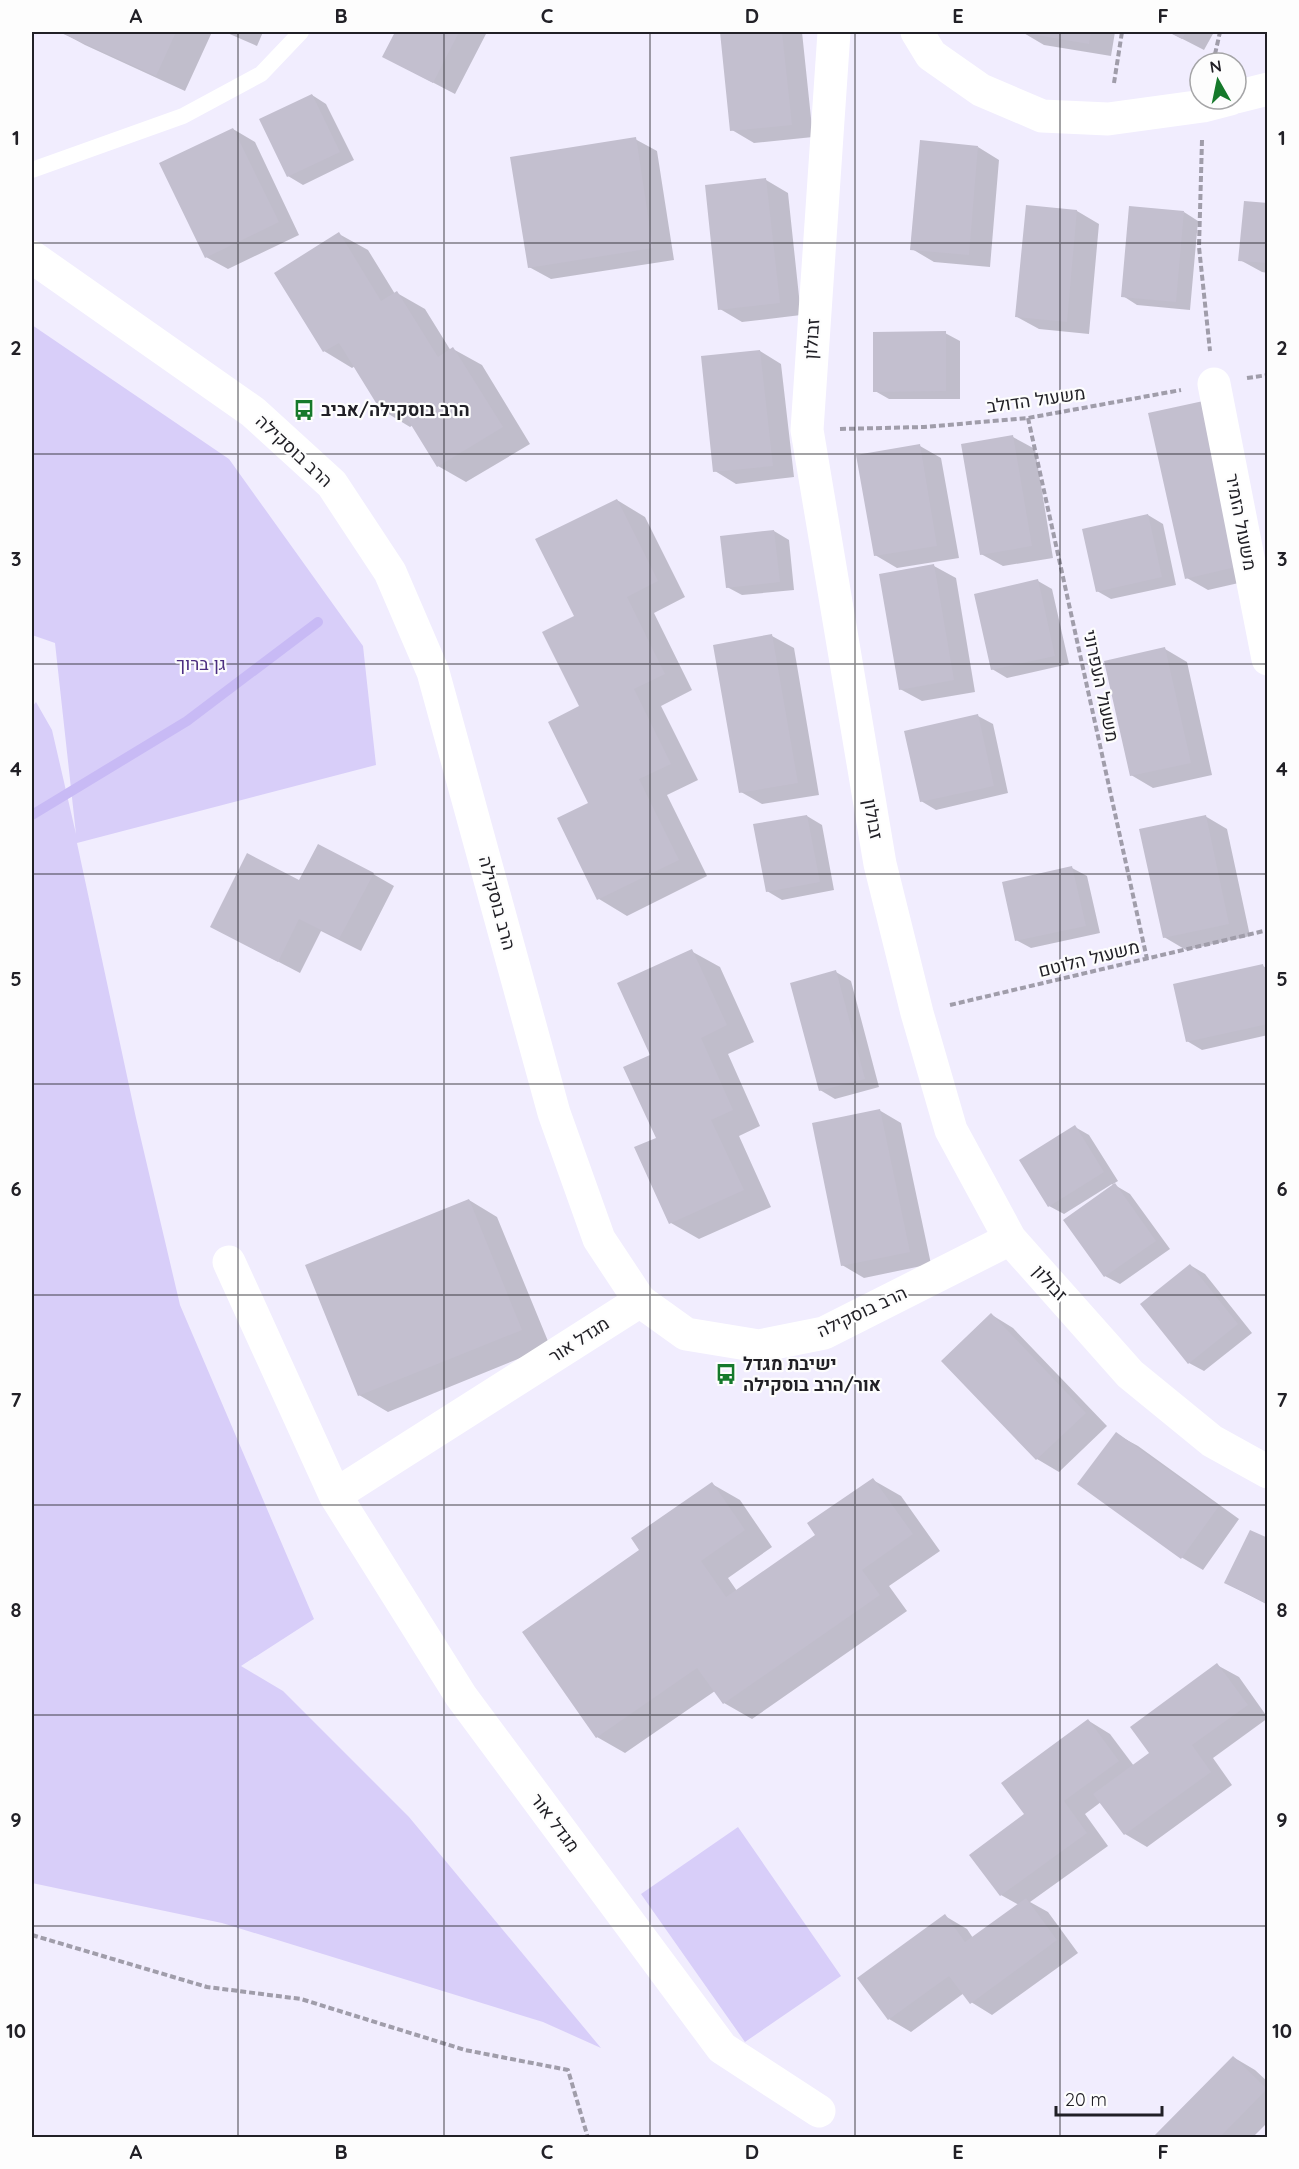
<svg xmlns="http://www.w3.org/2000/svg" width="1299" height="2169" font-family="Quicksand,Heebo,sans-serif">
	<style>
		.green { fill: #d8cef9 }
		.shadow { fill: #0003 }
		.lines { fill: none; stroke-linecap: round; stroke-linejoin: round }
		.stream { stroke: #c8baf5; stroke-width: 10 }
		.building { fill: #c3bfcf }
		.path { stroke: #a09daa; stroke-width: 4; stroke-dasharray: 6 3; stroke-linecap: butt }
		.lane { stroke: #fff; stroke-width: 16 }
		.street { stroke: #fff; stroke-width: 33 }
		.grid { fill: none; stroke: #212026; stroke-width: 1.5; stroke-opacity: 0.55 }
		.labels { text-anchor: middle; stroke-width: 4.5; stroke-linejoin: round; paint-order: stroke }
		.street-label { font-size: 18px; fill: #212026; stroke: #fdfdfd }
		.poi-label { font-size: 18px; font-weight: bold; fill: #212026; stroke: #fdfdfd; text-anchor: start }
		.park-label { font-size: 18px; fill: #4c2e81; stroke: #fdfdfd }
		.neatline { fill: none; stroke: #212026; stroke-width: 2 }
		.grid-label { font-size: 20px; text-anchor: middle; font-weight: bold; fill: #212026 }
	</style>
	<rect width="100%" height="100%" fill="#f1edfe"/>
	<path class="green" d="M32,325L229,459L363,646L376,765L77,843L136,1118L180,1305L314,1619L241,1666L283,1691L409,1817L601,2048L543,2022L222,1923L32,1883V707L36,702L52,730L76,834L55,643L32,635Z
		M738,1827L841,1976L745,2042L641,1894Z"/>
	<path class="shadow" d="M61,32H212L185,91L85,45Z
		M225,32H263L257,46Z
		M397,32H487L455,94L384,57Z
		M721,32H802L813,137L754,143L732,130Z
		M1022,32H1115L1111,56L1044,45Z
		M1169,32H1214L1204,50Z
		M312,95L326,104L354,160L303,185L288,176Z
		M233,129L255,142L299,235L228,269L206,257Z
		M635,139L657,151L674,260L551,279L529,267Z
		M978,147L999,160L990,267L934,262L912,249Z
		M766,180L788,193L801,315L742,322L720,309Z
		M1268,205V273L1262,272L1240,260Z
		M1027,207L1077,211L1099,224L1089,334L1039,329L1017,317Z
		M1184,212L1198,221L1190,310L1137,305L1123,296Z
		M339,234L368,250L395,294L397,293L425,309L451,351L453,349L482,365L530,444L466,482L438,466L413,425L410,427L382,410L355,366L352,368L324,351Z
		M945,333L960,341V399H889L875,391Z
		M760,351L781,364L794,477L736,484L715,471Z
		M1150,414L1265,577L1208,590L1187,578Z
		M1013,437L1035,449L1053,558L1003,566L981,554Z
		M920,446L941,458L959,558L897,568L875,555Z
		M617,500L645,517L685,597L654,613L692,690L661,706L698,780L667,795L707,876L627,916L599,899L559,819L590,803L581,707L576,617Z
		M1148,515L1163,524L1176,585L1111,599L1097,591Z
		M774,531L789,540L794,590L742,595L727,587Z
		M934,566L956,578L975,692L922,701L900,689Z
		M1038,581L1052,589L1069,664L1007,678L992,669Z
		M772,636L794,648L819,795L762,804L741,792Z
		M1165,649L1187,662L1212,775L1153,788L1131,775Z
		M978,716L993,724L1008,793L936,810L921,801Z
		M807,816L822,825L834,890L782,900L767,891Z
		M1205,816L1227,829L1250,936L1186,950L1164,937Z
		M1072,868L1087,876L1100,933L1031,948L1016,940Z
		M373,874L394,886L361,951L321,931L300,973L233,938L300,882Z
		M691,951L720,967L754,1042L728,1054L760,1126L739,1136L771,1207L699,1239L671,1223L652,1056Z
		M1263,966L1268,969V1035L1202,1050L1187,1041Z
		M836,972L851,981L879,1087L835,1099L820,1090Z
		M879,1110L901,1123L931,1264L864,1278L842,1265Z
		M1075,1127L1089,1135L1118,1181L1113,1184L1130,1194L1170,1249L1120,1284L1105,1276L1114,1186L1112,1184L1064,1214L1049,1206Z
		M469,1200L497,1217L550,1346L388,1412L359,1395Z
		M1190,1265L1205,1274L1252,1333L1204,1371L1189,1363Z
		M992,1315L1013,1328L1107,1426L1059,1472L1037,1459L944,1361Z
		M1116,1434L1138,1446L1239,1519L1203,1570L1181,1557Z
		M873,1480L901,1496L940,1551L889,1586L907,1611L752,1719L724,1703L715,1691L625,1753L597,1737L641,1550L712,1484L740,1500L772,1547L728,1578L737,1591L817,1536Z
		M1268,1540V1605L1226,1583Z
		M1217,1665L1239,1677L1268,1718L1213,1758L1232,1785L1147,1847L1125,1834L1101,1802L1085,1814L1108,1846L1030,1902L1048,1912L1078,1953L992,2015L971,2002L964,1993L911,2032L889,2019L945,1916L967,1929L973,1938L1019,1905L1001,1895L1026,1815L1089,1721L1110,1734L1134,1766L1151,1754Z
		M1233,2057L1255,2070L1268,2082V2122L1252,2138H1154Z"/>
	<g class="lines">
		<path class="stream" d="M32,815L187,721L318,622"/>
	</g>
	<path class="building" d="M59,32H176L156,76Z
		M395,32H459L433,83L382,57Z
		M720,32H782L792,125L730,131Z
		M1018,32H1091L1089,44Z
		M1168,32H1186L1182,39Z
		M312,94L340,152L287,177L259,119Z
		M233,128L279,222L205,258L159,163Z
		M636,137L653,248L528,268L510,157Z
		M920,140L978,146L969,255L910,250Z
		M766,178L780,303L718,310L705,185Z
		M1244,201L1268,203V263L1238,261Z
		M1026,205L1077,210L1067,322L1015,317Z
		M1129,206L1184,211L1176,302L1121,297Z
		M339,232L381,301L397,291L438,357L453,347L503,427L437,467L397,402L381,411L339,343L323,352L274,273Z
		M946,331V391L873,392V332Z
		M760,350L773,466L713,472L701,356Z
		M1208,400L1244,565L1185,579L1148,413Z
		M1013,435L1032,546L980,555L961,444Z
		M920,444L937,546L874,556L856,455Z
		M617,499L658,581L627,597L665,674L634,689L671,764L639,779L679,860L597,900L557,818L588,803L548,722L579,706L542,632L574,616L535,539Z
		M1148,514L1162,577L1096,592L1082,529Z
		M774,530L780,582L726,588L720,536Z
		M934,564L954,680L899,690L879,574Z
		M1038,579L1055,656L991,670L974,594Z
		M772,634L798,783L739,793L713,645Z
		M1165,647L1191,763L1130,776L1104,661Z
		M978,714L994,786L920,802L904,731Z
		M807,815L820,882L766,892L753,824Z
		M1206,815L1229,924L1163,938L1139,829Z
		M318,844L374,873L339,939L299,919L278,962L210,927L247,853L299,880Z
		M1072,866L1086,926L1015,941L1002,882Z
		M692,949L727,1025L701,1038L733,1110L711,1120L744,1190L669,1224L634,1147L656,1138L623,1067L650,1055L617,983Z
		M1263,964L1268,984V1024L1186,1042L1173,984Z
		M836,970L865,1079L819,1091L790,983Z
		M880,1109L910,1252L841,1266L812,1123Z
		M1075,1125L1104,1172L1048,1207L1019,1160Z
		M1115,1183L1156,1241L1104,1277L1063,1220Z
		M469,1199L522,1330L358,1396L305,1265Z
		M1190,1264L1238,1324L1188,1364L1140,1304Z
		M991,1313L1086,1413L1036,1460L941,1361Z
		M1116,1432L1219,1506L1181,1559L1077,1484Z
		M873,1478L913,1534L862,1570L880,1595L723,1704L697,1668L596,1738L522,1632L639,1550L631,1538L712,1482L745,1530L701,1561L726,1597L815,1535L807,1523Z
		M1250,1530L1268,1538V1604L1224,1583Z
		M1217,1663L1248,1705L1192,1745L1211,1772L1124,1835L1093,1794L1149,1753L1130,1727Z
		M1088,1719L1119,1761L1064,1801L1087,1833L1000,1896L969,1855L1024,1814L1001,1783Z
		M1026,1898L1057,1940L970,2004L949,1976L888,2020L857,1978L945,1914L965,1942Z
		M1233,2056L1267,2089L1219,2138H1152Z"/>
	<g class="lines">
		<path class="path" d="M1213,63L1220,32
			M1114,83L1122,32
			M1202,140L1199,247L1210,351
			M1247,378L1268,375
			M1028,418L1147,959
			M840,429L924,427L1028,418L1181,390
			M950,1005L1268,930
			M32,1935L207,1987L301,1999L465,2050L568,2070L588,2138"/>
		<path class="lane" d="M32,170L183,116L261,74L301,32"/>
		<path class="street" d="M834,32L807,430L880,864L917,1013L951,1130L1010,1239L1130,1374L1212,1441L1268,1472
			M917,32L931,55L981,90L1042,116L1108,119L1203,106L1230,99
			M1236,97L1268,89
			M32,257L253,412L332,484L390,572L433,672L554,1113L599,1239L640,1301L686,1334L759,1346L824,1333L1010,1239
			M1214,384L1268,659
			M229,1262L335,1495L461,1696L722,2048L819,2111
			M335,1495L640,1301"/>
	</g>
	<path class="grid" d="M238,32V2138M444,32V2138M650,32V2138M855,32V2138M1060,32V2138M32,243H1268M32,454H1268M32,664H1268M32,874H1268M32,1084H1268M32,1295H1268M32,1505H1268M32,1715H1268M32,1926H1268"/>
	<defs>
		<symbol id="bus-bare" viewBox="-9 -9 18 18"><path d="M-5-6H5V4H4V6H2V4H-2V6H-4V4H-5ZM-3.5-4V0h7V-4ZM-3.5 1.2v1.5H-2V1.2ZM2 1.2v1.5H3.5V1.2Z" fill="#15792b" stroke="#fdfdfd" stroke-width="2.5" paint-order="stroke"/></symbol>
	</defs>
	<g fill-rule="evenodd">
		<use href="#bus-bare" x="289" y="395" width="30" height="30"/>
		<use href="#bus-bare" x="711" y="1359" width="30" height="30"/>
	</g>
	<g class="labels">
		<g class="street-label">
			<text transform="translate(812 339) rotate(-86)" y="6">זבולון</text>
			<text transform="translate(1036 400) rotate(-8)" y="6">משעול הדולב</text>
			<text transform="translate(294 451) rotate(43)" y="6">הרב בוסקילה</text>
			<text transform="translate(1241 522) rotate(79)" y="6">משעול הזמיר</text>
			<text transform="translate(1101 686) rotate(78)" y="6">משעול העפרוני</text>
			<text transform="translate(873 819) rotate(80)" y="6">זבולון</text>
			<text transform="translate(497 903) rotate(75)" y="6">הרב בוסקילה</text>
			<text transform="translate(1089 959) rotate(-14)" y="6">משעול הלוטם</text>
			<text transform="translate(1050 1283) rotate(48)" y="6">זבולון</text>
			<text transform="translate(862 1312) rotate(-25)" y="6">הרב בוסקילה</text>
			<text transform="translate(579 1340) rotate(-33)" y="6">מגדל אור</text>
			<text transform="translate(555 1823) rotate(53)" y="6">מגדל אור</text>
		</g>
		<g class="poi-label">
			<text x="321" y="416">הרב בוסקילה/אביב</text>
			<text x="743" y="1370">ישיבת מגדל<tspan x="743" dy="21">אור/הרב בוסקילה</tspan></text>
		</g>
		<g class="park-label">
			<text x="201" y="670">גן ברוך</text>
		</g>
	</g>
	<rect width="1299" height="2169" fill="none" stroke="#fdfdfd" stroke-width="66"/>
	<g transform="translate(1218 81) rotate(351)"><circle r="28" fill="#fdfdfd" stroke="#a5a5a7" stroke-width="1.5"/>
	<path d="M0-4.5L10 22L0 15L-10 22Z" fill="#15792b"/>
	<text y="-9" font-size="16" font-weight="bold" text-anchor="middle" fill="#212026">N</text>
	</g>
	<path d="M1056 2106v9h106v-9" fill="none" stroke="#212026" stroke-width="3"/>
	<text x="1065" y="2106" font-size="18" fill="#212026" stroke="#fdfdfd" stroke-width="4.5" paint-order="stroke">20 m</text>
	<rect x="33" y="33" width="1233" height="2103" class="neatline"/>
	<g class="grid-label">
		<text x="136" y="23">A</text>
		<text x="341" y="23">B</text>
		<text x="547" y="23">C</text>
		<text x="752" y="23">D</text>
		<text x="958" y="23">E</text>
		<text x="1163" y="23">F</text>
		<text x="16" y="145">1</text>
		<text x="1282" y="145">1</text>
		<text x="16" y="355">2</text>
		<text x="1282" y="355">2</text>
		<text x="16" y="566">3</text>
		<text x="1282" y="566">3</text>
		<text x="16" y="776">4</text>
		<text x="1282" y="776">4</text>
		<text x="16" y="986">5</text>
		<text x="1282" y="986">5</text>
		<text x="16" y="1196">6</text>
		<text x="1282" y="1196">6</text>
		<text x="16" y="1407">7</text>
		<text x="1282" y="1407">7</text>
		<text x="16" y="1617">8</text>
		<text x="1282" y="1617">8</text>
		<text x="16" y="1827">9</text>
		<text x="1282" y="1827">9</text>
		<text x="16" y="2038">10</text>
		<text x="1282" y="2038">10</text>
		<text x="136" y="2159">A</text>
		<text x="341" y="2159">B</text>
		<text x="547" y="2159">C</text>
		<text x="752" y="2159">D</text>
		<text x="958" y="2159">E</text>
		<text x="1163" y="2159">F</text>
	</g>
</svg>
